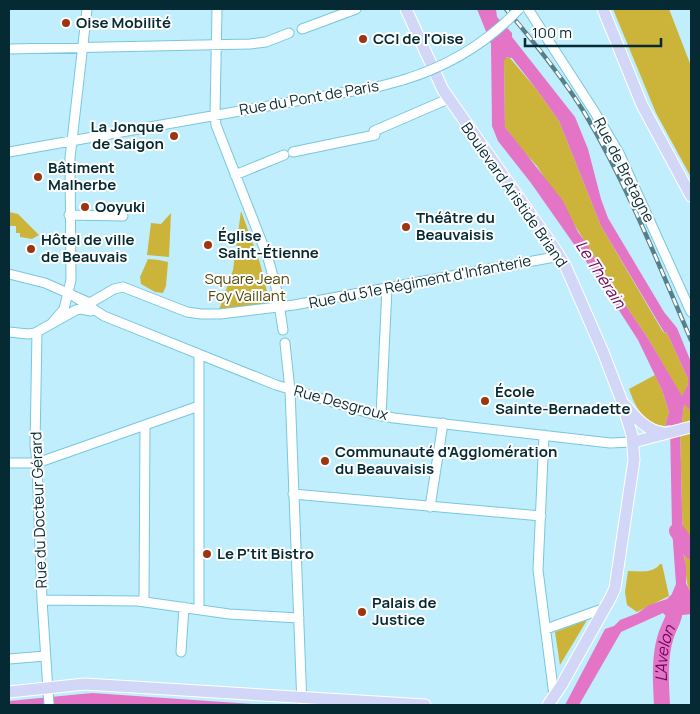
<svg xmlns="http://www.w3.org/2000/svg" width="700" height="714" font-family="Manrope,sans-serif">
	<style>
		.green { fill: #cbb439 }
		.water { fill: #e474c6; fill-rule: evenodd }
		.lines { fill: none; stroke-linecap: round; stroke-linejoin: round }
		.river { stroke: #e474c6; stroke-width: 16 }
		.minor-casing { stroke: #77c7de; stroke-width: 11 }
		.major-casing { stroke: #fff; stroke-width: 13 }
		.minor { stroke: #fff; stroke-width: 9 }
		.major { stroke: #d2d7f7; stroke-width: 11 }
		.rail-casing { stroke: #567f8a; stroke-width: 4.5 }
		.rail { stroke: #fff; stroke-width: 2.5; stroke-dasharray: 8; stroke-linecap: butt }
		.minor-bridge-casing { stroke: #77c7de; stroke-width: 11; stroke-linecap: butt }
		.minor-bridge { stroke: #fff; stroke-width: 9 }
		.poi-dot { fill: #9c3510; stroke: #fff; stroke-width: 2 }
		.labels { text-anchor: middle; stroke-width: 4; stroke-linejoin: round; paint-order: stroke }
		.poi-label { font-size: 15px; font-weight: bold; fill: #062a33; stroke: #fff; text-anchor: start }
		.street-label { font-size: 15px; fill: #062a33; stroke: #fff }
		.park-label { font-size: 15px; fill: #534806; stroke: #fff }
		.water-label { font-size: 16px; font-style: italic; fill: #70055d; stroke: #fff }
	</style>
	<rect width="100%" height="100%" fill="#c0eefc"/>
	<path class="green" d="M613,9H669L691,66V177L656,113Z
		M509,57L537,90L559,121L601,226L663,332L667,333L688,379V384L682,397L649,340L596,261L591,251L537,166L524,152L505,127L504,61L505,58Z
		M241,211L260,263L270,304L219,310L233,270Z
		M9,212L18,214L39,235L32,239L20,237V233H16V226H9Z
		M171,213L169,257L147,255L151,223L161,224Z
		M148,259L159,260L168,262L166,286L163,293L155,292L141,284L140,277Z
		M655,375L662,390L669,412L665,426C644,425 635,406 629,389Z
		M684,403L691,411V593C684,581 687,566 683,552L680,423L682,422Z
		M660,564H662L669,596L637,612L627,605L625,592L628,571C639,571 653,574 660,564Z
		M587,620L560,665L555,632Z"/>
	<path class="water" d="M477,9H496L497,17L512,33V37L575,117L588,149L601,199L608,218L664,312L677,328L691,362V411L684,404L682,422L680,423L683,552L686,567V583L691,593V614L667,617L663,613L621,632L579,705H565L605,629L614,626L620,620L638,613L649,605L667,599L671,596L676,584L672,528L670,425L665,426L669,412L662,390L638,340L604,287L531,183L498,141L492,126L491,44ZM507,57L512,58L537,90L559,121L601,226L664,332L667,333L688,379V384L682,396L649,340L596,261L587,244L578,232L563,201L505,127L504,61Z
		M92,693L267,705H9V701Z"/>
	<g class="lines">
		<g class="river">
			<path d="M677,531L691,551"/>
			<path id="s1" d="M662,705C661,684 659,660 665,639C669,623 676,621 675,602"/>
		</g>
		<defs>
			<path id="minor" d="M217,9L215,114L216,125L268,258L277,291L283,330
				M528,9L594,111L619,153L691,312
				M302,29L356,9
				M9,49L250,44L266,42L289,33
				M9,152L381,86L403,80
				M293,152L375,135L374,131L448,99
				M235,175L284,155
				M69,215L123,216
				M9,274L45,283L90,303L114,289L123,287L187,312L201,314H220L294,305L560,256
				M69,293L104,316L276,385L369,413L394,418L610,443L633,442
				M52,323L64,309L71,280L70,158L87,9
				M9,332L28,334L35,333L76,310L81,309L91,311
				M37,332L35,445L37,463L42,600L49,705
				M285,343L290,390L302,705
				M381,416L387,288
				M544,435L538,570L554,696
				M9,463H37L199,406
				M293,494L541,516
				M430,507L443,423
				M42,600L138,601L229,614L299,618
				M144,601L145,426
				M199,609V355
				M546,629L605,608
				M181,652L184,607
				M9,659L45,656"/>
			<path id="major" d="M406,9L443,90L555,249L565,265L603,352L621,399L632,435L634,460L615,588L611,597L561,686L548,705
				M603,9L642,105L691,196
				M625,405C636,418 647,431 664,433
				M633,442L691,427
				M9,692L85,684L425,705"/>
		</defs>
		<use href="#minor" class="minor-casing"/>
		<use href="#major" class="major-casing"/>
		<use href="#minor" class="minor"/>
		<use href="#major" class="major"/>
		<defs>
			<path id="rail" d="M506,9C534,42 561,75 584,112C627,184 658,263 691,340"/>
		</defs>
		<use href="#rail" class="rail-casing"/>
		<use href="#rail" class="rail"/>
		<defs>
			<path id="minor-bridge" d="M403,80C449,66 487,43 519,9"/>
		</defs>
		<use href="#minor-bridge" class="minor-bridge-casing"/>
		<use href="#minor-bridge" class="minor-bridge"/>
	</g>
	<g class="poi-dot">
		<circle cx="66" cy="23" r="5"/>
		<circle cx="363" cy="39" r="5"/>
		<circle cx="174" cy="136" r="5"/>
		<circle cx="38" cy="177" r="5"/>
		<circle cx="85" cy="207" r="5"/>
		<circle cx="406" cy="227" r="5"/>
		<circle cx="208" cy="245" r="5"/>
		<circle cx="31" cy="249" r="5"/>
		<circle cx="485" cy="401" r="5"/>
		<circle cx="325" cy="461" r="5"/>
		<circle cx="207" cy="554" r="5"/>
		<circle cx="362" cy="612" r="5"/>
	</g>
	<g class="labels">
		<g class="poi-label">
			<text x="76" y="28">Oise Mobilité</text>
			<text x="373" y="44">CCI de l'Oise</text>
			<text x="164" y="132" text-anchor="end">La Jonque<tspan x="164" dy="17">de Saigon</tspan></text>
			<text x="48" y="173">Bâtiment<tspan x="48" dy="17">Malherbe</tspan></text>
			<text x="95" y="212">Ooyuki</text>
			<text x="416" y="223">Théâtre du<tspan x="416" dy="17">Beauvaisis</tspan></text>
			<text x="218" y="241">Église<tspan x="218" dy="17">Saint-Étienne</tspan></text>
			<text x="41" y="245">Hôtel de ville<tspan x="41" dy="17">de Beauvais</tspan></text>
			<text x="495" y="397">École<tspan x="495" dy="17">Sainte-Bernadette</tspan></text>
			<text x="335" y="457">Communauté d'Agglomération<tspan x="335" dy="17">du Beauvaisis</tspan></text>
			<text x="217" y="559">Le P'tit Bistro</text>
			<text x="372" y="608">Palais de<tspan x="372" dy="17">Justice</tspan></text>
		</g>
		<g class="street-label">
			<text transform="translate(309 98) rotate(-10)" y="5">Rue du Pont de Paris</text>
			<text transform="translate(624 170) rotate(63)" y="5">Rue de Bretagne</text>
			<text transform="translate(514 195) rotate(55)" y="5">Boulevard Aristide Briand</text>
			<text transform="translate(420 282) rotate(-11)" y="5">Rue du 51e Régiment d'Infanterie</text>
			<text transform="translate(341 403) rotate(15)" y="5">Rue Desgroux</text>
			<text transform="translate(39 510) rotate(-92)" y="5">Rue du Docteur Gérard</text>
		</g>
		<g class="park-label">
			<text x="247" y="284">Square Jean<tspan x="247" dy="17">Foy Vaillant</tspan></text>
		</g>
		<g class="water-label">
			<text transform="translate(601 274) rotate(57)" y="6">Le Thérain</text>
			<text dy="6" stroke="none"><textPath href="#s1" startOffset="52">L'Avelon</textPath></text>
		</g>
	</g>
	<rect width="700" height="714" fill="none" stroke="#062a33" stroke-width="20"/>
	<path d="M525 38v8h136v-8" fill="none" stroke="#062a33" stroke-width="2.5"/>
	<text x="532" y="38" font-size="15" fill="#062a33" stroke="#ffffff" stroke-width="4" paint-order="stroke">100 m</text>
</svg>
